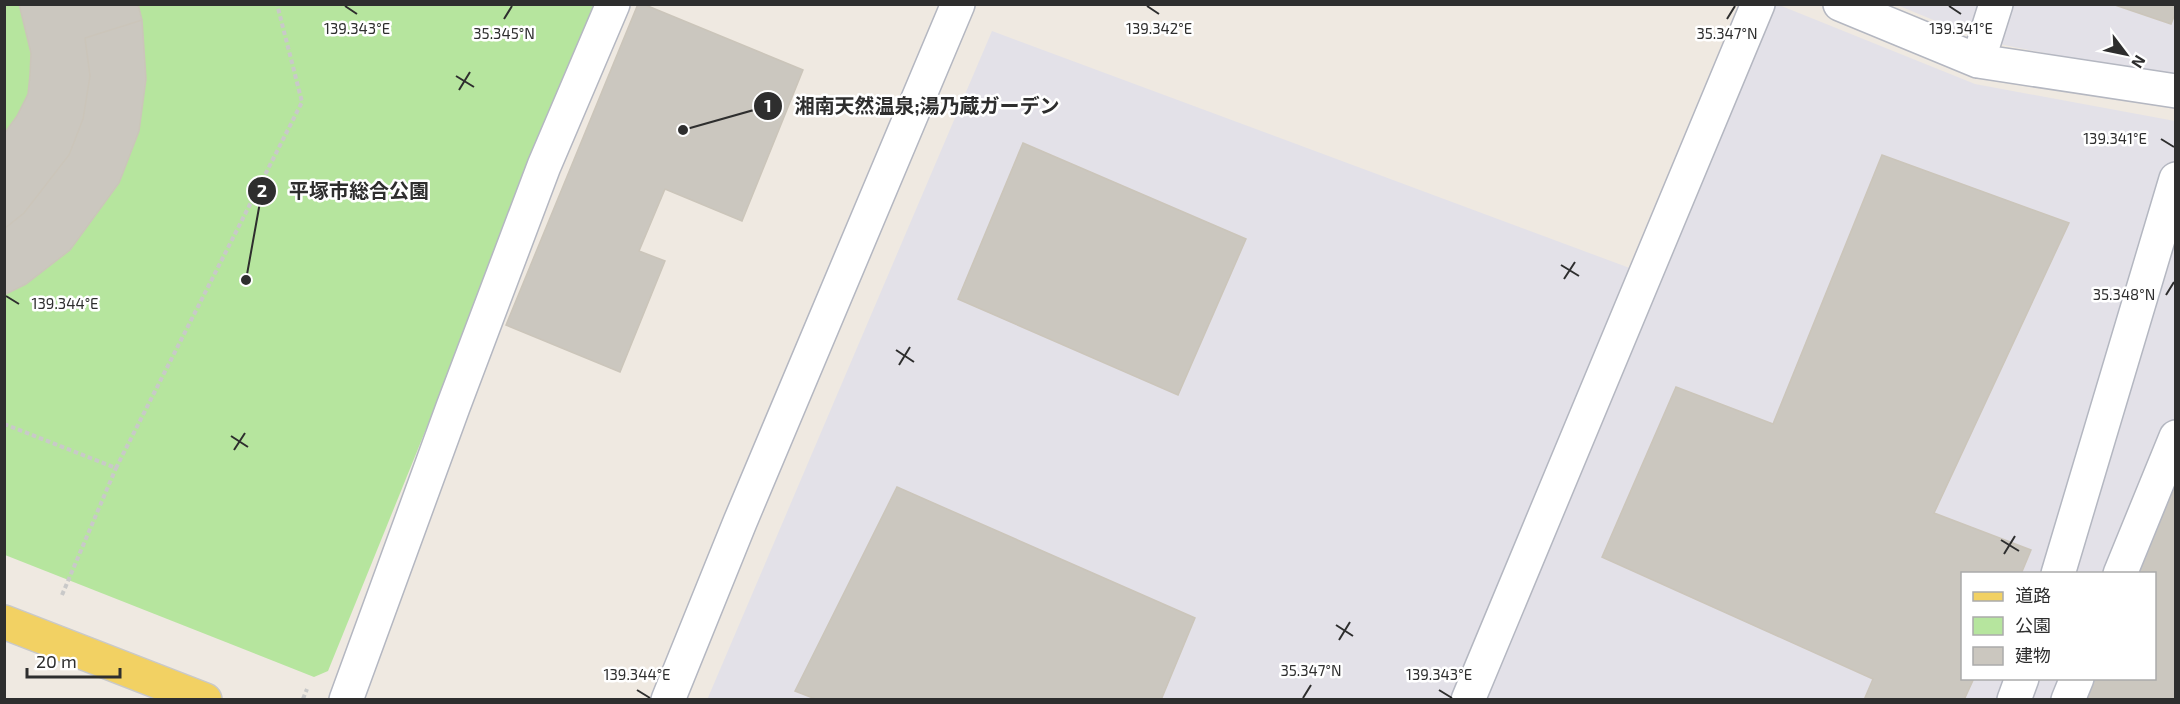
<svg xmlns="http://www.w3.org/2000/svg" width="2180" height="704" font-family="'Exo 2','Noto Sans JP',sans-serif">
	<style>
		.industrial { fill: #e3e1e8; fill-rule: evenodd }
		.green { fill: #b6e59e }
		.building { fill: #cbc7bf; stroke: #cbc5ba; stroke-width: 1.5 }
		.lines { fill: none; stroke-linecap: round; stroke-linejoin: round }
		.minor-casing { stroke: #b4b7c1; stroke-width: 36 }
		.major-casing { stroke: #c9c9c9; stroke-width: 36 }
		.path { stroke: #c9c9c9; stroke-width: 4; stroke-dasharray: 4.5 3; stroke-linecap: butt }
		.minor { stroke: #fff; stroke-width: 33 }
		.major { stroke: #f2d163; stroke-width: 33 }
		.ticks { fill: none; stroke: #2e2e2e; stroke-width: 2 }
		.ticks-label { font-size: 15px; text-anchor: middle; fill: #2e2e2e; stroke: #fff; stroke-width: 5; stroke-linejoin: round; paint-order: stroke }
		.leader { fill: none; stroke: #2e2e2e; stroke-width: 2 }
		.callout-dot { fill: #2e2e2e; stroke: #fff; stroke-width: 2 }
		.mark-label { font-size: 18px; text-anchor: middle; font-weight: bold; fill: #fff }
		.callout-label { font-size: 20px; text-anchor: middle; font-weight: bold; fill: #2e2e2e; stroke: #fff; stroke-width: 5; stroke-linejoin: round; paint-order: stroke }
	</style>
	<rect width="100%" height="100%" fill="#efe9e1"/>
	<path class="industrial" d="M1779,5L1975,84L2175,121V699L1484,700L1770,7ZM1962,574H2154V678H1962Z
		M1897,5H1981L1972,36Z
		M2011,5H2175V79L1999,44Z
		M992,31L1635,270L1453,699L707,700Z"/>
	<path class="green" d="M4,5H598L328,671L314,677L5,555Z"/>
	<path class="building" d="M19,4H138L142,20L146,79L139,131L119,183L70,250L26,284L4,295V134L17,116L28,94L30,75L31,53Z
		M638,4H643L803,70L742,221L665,189L639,251L665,261L620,372L506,325Z
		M2112,4H2176V11L2171,24Z
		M142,20L146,79L139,131L119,183L70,250L26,284L4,295V229L24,213L69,155L83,119L90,76L85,38Z
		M1023,143L1246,239L1178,395L958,299Z
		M1882,155L2069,223L1934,513L2031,550L2021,574H1962V678H1974L1964,700H1864L1873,679L1602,557L1676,387L1773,424Z
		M2176,477V700H2079L2089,678H2154V574H2134Z
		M897,487L1195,618L1161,700H818L795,691Z"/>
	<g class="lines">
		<defs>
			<path id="minor" d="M1840,4L1978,61L2176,91
				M1978,61L1996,4
				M2058,574L2176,179
				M2120,574L2176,437
				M346,700L453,407L544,166L613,4
				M668,700L740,522L958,4
				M1468,700L1758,4
				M2014,700L2022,678
				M2068,700L2077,678"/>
			<path id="major" d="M4,622L205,700"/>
		</defs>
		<use href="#minor" class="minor-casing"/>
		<use href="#major" class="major-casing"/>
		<path class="path" d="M4,424L116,468L302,102L277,4
			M62,595L116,468
			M303,699L307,689"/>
		<use href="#minor" class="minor"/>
		<use href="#major" class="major"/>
	</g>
	<path class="ticks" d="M345,6L357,14M1147,6L1159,14M1949,6L1961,14M504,19L512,6M1727,19L1735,6M456,76L474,87M459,90L470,72M2161,139L2174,147M1561,265L1579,276M1564,279L1575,262M2166,295L2174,282M6,296L19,304M896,350L914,362M899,365L910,347M231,436L248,447M234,450L245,433M2001,540L2019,551M2004,554L2015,536M1336,625L1353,636M1339,640L1350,622M637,690L650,698M1439,690L1452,698M1303,698L1311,685"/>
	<g class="ticks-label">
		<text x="357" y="34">139.343°E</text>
		<text x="1159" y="34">139.342°E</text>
		<text x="1961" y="34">139.341°E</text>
		<text x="504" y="39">35.345°N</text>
		<text x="1727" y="39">35.347°N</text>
		<text x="2115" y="144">139.341°E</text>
		<text x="2124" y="300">35.348°N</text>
		<text x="65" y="309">139.344°E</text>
		<text x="1311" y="676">35.347°N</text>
		<text x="637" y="680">139.344°E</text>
		<text x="1439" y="680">139.343°E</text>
	</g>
	<path class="leader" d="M683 130L768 106M246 280L262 191"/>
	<g class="callout-dot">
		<circle cx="683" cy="130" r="6"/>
		<circle cx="246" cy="280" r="6"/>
		<circle cx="768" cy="106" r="15"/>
		<circle cx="262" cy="191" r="15"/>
	</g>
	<g class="mark-label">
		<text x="768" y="112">1</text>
		<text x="262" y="197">2</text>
	</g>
	<g class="callout-label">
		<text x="927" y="113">湘南天然温泉;湯乃蔵ガーデン</text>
		<text x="359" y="198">平塚市総合公園</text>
	</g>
	<rect width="2180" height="704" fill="none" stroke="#2e2e2e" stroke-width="12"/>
	<rect x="1961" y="572" width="195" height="108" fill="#ffffff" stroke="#ababab" stroke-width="1.5"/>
	<rect x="1973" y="592" width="30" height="9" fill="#f2d163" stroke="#ababab" stroke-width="1.5"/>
	<text x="2015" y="602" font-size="18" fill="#2e2e2e">道路</text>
	<rect x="1973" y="617" width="30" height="18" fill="#b6e59e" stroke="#ababab" stroke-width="1.5"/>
	<text x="2015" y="632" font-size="18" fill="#2e2e2e">公園</text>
	<rect x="1973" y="647" width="30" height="18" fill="#cbc7bf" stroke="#ababab" stroke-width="1.5"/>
	<text x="2015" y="662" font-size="18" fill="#2e2e2e">建物</text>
	<g transform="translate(2126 54) rotate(122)" stroke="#ffffff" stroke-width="4.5" paint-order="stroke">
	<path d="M0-4.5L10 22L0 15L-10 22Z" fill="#2e2e2e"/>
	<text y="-9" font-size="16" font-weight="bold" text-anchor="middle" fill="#2e2e2e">N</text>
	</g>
	<path d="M27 668v9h93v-9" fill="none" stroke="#2e2e2e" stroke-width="3"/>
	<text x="36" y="668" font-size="18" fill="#2e2e2e" stroke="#ffffff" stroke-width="4.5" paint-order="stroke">20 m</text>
</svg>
